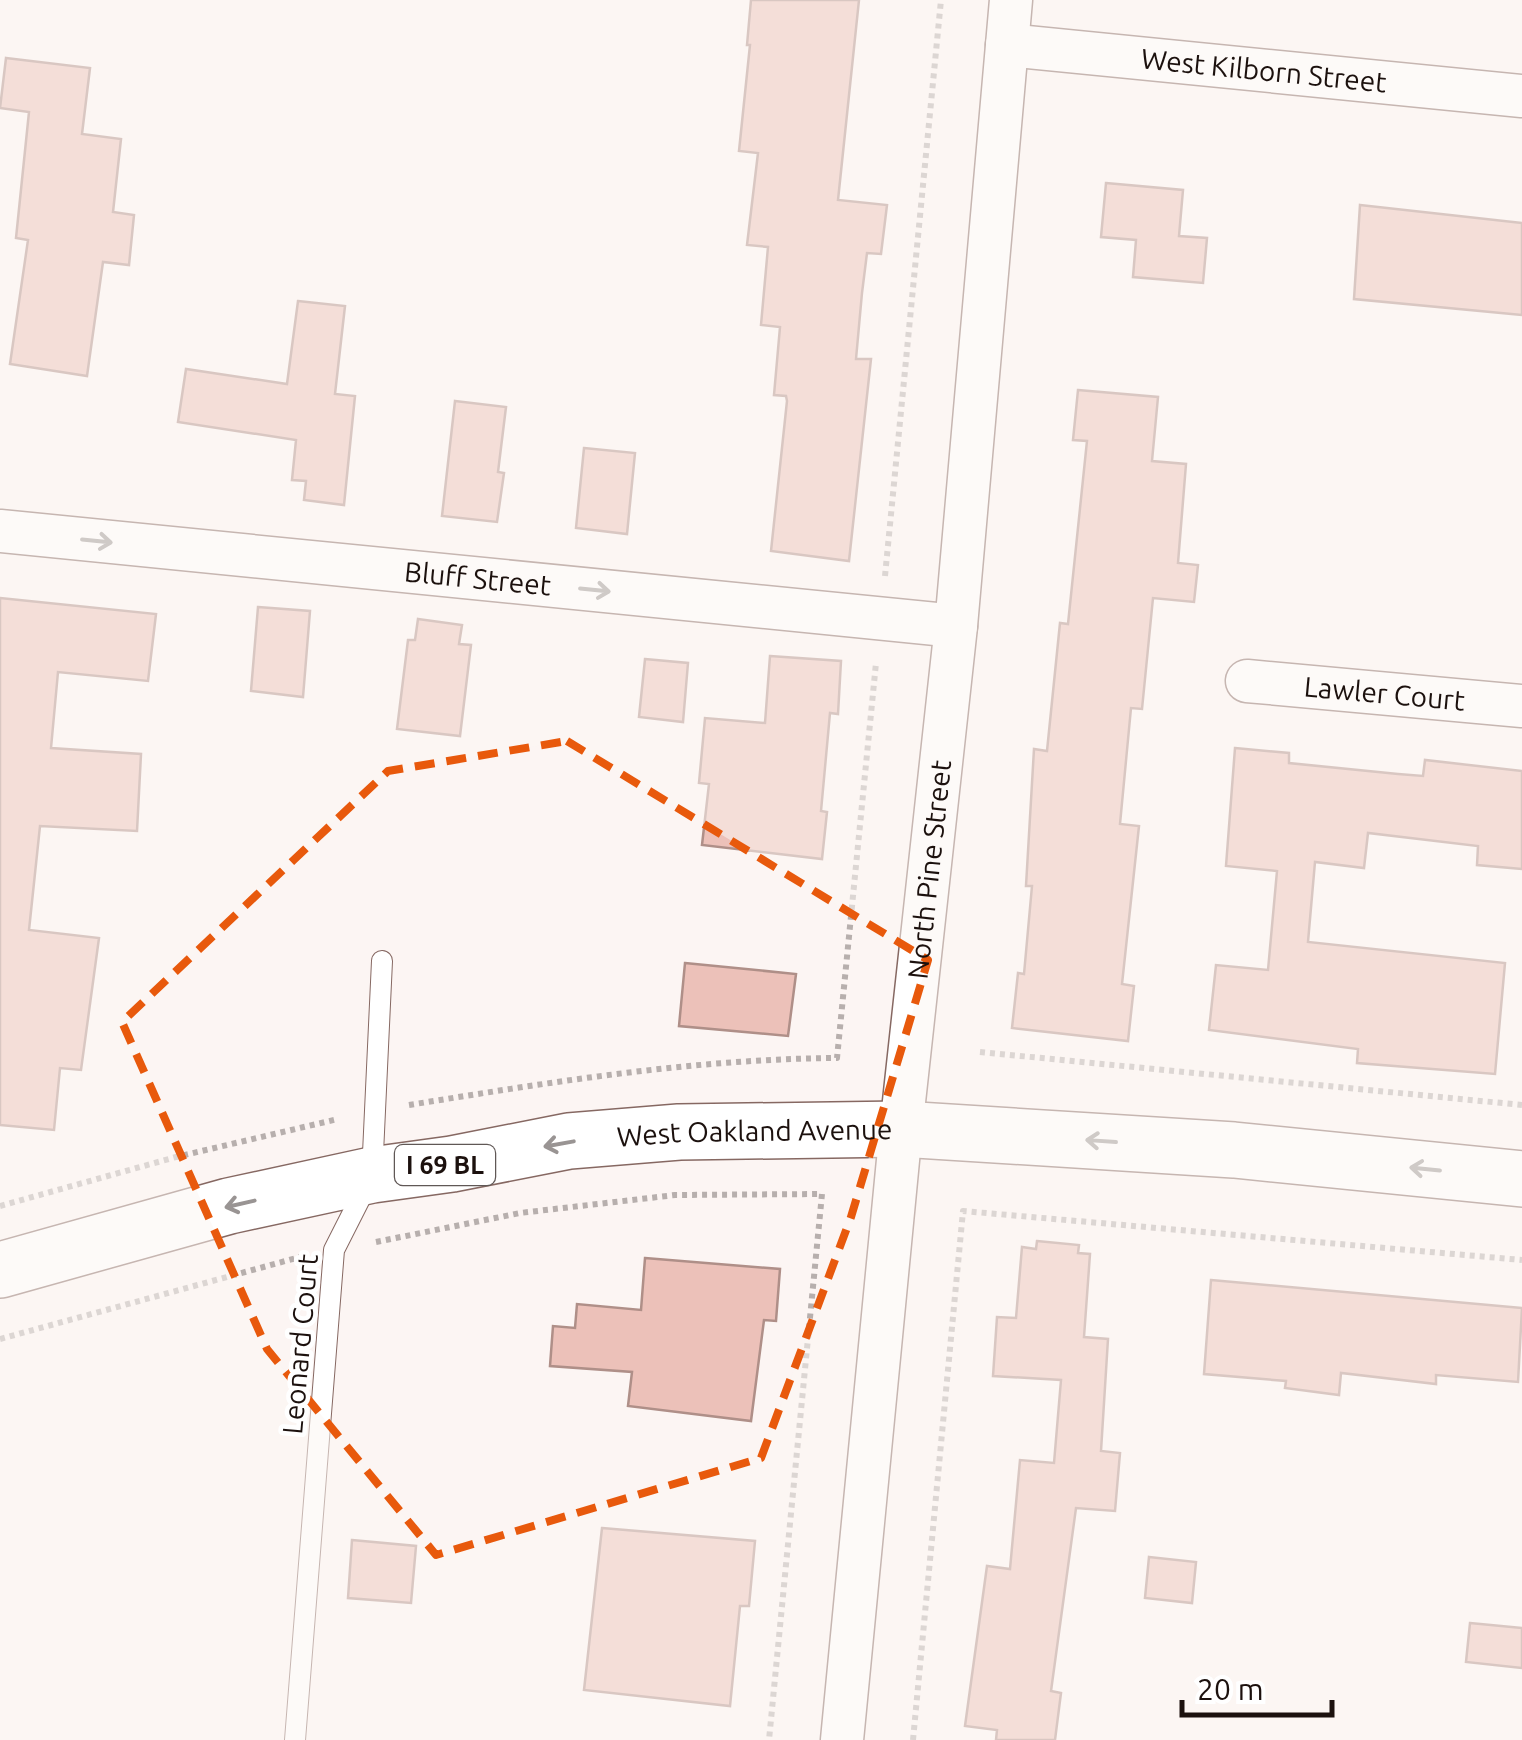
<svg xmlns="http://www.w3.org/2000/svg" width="1522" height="1740" font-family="Ubuntu,sans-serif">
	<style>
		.building { fill: #ecc1b9; stroke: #af8f88; stroke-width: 2.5 }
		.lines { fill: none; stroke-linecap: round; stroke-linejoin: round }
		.service-casing { stroke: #866862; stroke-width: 22 }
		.minor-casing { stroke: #866862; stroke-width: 45 }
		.primary-casing { stroke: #866862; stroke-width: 58 }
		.path { stroke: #b7afad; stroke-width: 6; stroke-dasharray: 5 5; stroke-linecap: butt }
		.service { stroke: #fff; stroke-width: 20 }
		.minor { stroke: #fff; stroke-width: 42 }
		.primary { stroke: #fff; stroke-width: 55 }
		.oneway { stroke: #999493 }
		.marked { fill: none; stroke: #e8590c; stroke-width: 8; stroke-dasharray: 20 12; stroke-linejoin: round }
		.labels { text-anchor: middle; stroke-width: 9; stroke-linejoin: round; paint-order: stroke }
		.shield { fill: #fff; stroke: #605856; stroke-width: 2.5 }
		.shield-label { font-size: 25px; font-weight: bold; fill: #1c110e }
		.street-label { font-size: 28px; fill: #1c110e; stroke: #fff }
	</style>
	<rect width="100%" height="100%" fill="#fcf5f3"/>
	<path class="building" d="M751,0H859L838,200L887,205L881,254L867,253L862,293L856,359H871L849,561L771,551L787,401L786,396L774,395L780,327L761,325L768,247L747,245L758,153L739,151L750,45H747Z
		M6,58L90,68L82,134L121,139L113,212L134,215L129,265L103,262L87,376L10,364L28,240L16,238L29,112L0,108Z
		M1106,183L1183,190L1179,236L1207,238L1203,283L1133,277L1136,240L1101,237Z
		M1360,205L1522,223V315L1354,299Z
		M298,301L345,306L335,394L355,396L344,505L304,500L306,481L292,480L296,440L178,422L186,369L287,384Z
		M1078,390L1158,397L1152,461L1186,464L1178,563L1198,565L1194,602L1153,598L1142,709L1131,708L1120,824L1139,826L1122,984L1134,986L1128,1041L1012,1028L1018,973L1024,974L1032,886H1026L1034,749L1047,751L1060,623L1068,624L1087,441L1073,440Z
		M455,401L506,407L498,472L504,473L497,522L442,516Z
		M584,448L635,453L627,534L576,528Z
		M0,598L156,614L148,681L58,672L51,748L141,754L137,831L40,826L29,930L99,938L81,1070L60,1068L54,1130L0,1125Z
		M258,607L310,611L303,697L251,691Z
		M418,619L462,625L459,644L471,645L460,736L397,729L408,640H415Z
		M770,656L841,661L838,714L830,713L821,811L827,812L822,859L702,845L709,784L699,783L705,718L765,723Z
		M645,659L688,663L683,722L639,717Z
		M1235,748L1289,753V763L1398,774L1423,776L1425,760L1522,771V869L1477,865L1478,846L1368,833L1364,868L1315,862L1308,942L1505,963L1495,1074L1357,1063L1358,1049L1209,1030L1216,965L1268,970L1277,871L1226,866Z
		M685,963L796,974L788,1036L679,1026Z
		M1037,1241L1079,1245L1078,1253L1090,1254L1084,1337L1108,1339L1101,1451L1120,1453L1115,1511L1076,1508L1051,1691L1061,1693L1055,1740H996L997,1730L965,1726L987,1566L1010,1569L1020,1460L1054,1463L1061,1380L993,1376L997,1317L1016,1318L1022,1247L1036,1249Z
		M645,1258L780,1269L776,1321L764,1320L751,1421L628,1406L632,1372L550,1366L553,1326L575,1328L577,1304L641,1310Z
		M1211,1280L1522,1308L1518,1382L1436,1375V1384L1341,1373L1339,1395L1285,1388L1286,1381L1204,1374Z
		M602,1528L755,1541L749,1606H740L730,1706L584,1690Z
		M352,1540L416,1546L411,1603L348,1598Z
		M1149,1557L1196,1562L1192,1603L1145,1598Z
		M1470,1623L1522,1628V1668L1466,1662Z"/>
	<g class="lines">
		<defs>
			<path id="service" d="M295,1740L334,1250L372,1175L382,961"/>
			<g id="minor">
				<path id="s1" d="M1007,45L1522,96"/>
				<path id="s2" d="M0,531L956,626"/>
				<path id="s3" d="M1247,681L1522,706"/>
				<path id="s4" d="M842,1740L901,1129L956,626L1011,0"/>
			</g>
			<g id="primary">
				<path id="s5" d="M0,1270L229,1206L372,1175L452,1164L569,1141L679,1132L901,1129L1234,1150L1522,1179"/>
			</g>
		</defs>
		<use href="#service" class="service-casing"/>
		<use href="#minor" class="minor-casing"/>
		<use href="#primary" class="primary-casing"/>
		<path class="path" d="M885,576L941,0
			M980,1052L1522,1105
			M409,1105C551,1082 694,1059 837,1058L876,663
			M0,1206L176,1157L338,1119
			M376,1242L520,1213L675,1195L822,1194L769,1740
			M0,1339L300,1257
			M913,1740L963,1211L1522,1260"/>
		<use href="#service" class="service"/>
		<use href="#minor" class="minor"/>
		<use href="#primary" class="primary"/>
	</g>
	<defs><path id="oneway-shaft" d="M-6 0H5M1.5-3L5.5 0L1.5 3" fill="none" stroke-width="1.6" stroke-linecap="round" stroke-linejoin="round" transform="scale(2.5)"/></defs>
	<g class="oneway">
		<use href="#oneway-shaft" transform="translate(97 541) rotate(6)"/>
		<use href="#oneway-shaft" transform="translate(595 590) rotate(6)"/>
		<use href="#oneway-shaft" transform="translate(1101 1141) rotate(-176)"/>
		<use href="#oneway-shaft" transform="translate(559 1144) rotate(170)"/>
		<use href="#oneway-shaft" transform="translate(1425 1169) rotate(-174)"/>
		<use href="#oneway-shaft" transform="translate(240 1204) rotate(167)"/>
	</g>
	<path d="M0 0H1522V1740H0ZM567,741L928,960L851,1217L761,1458L436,1555L267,1349L122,1022L388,771Z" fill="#fcf5f3" fill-opacity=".55" fill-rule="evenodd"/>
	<path class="marked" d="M567,741L928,960L851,1217L761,1458L436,1555L267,1349L122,1022L388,771Z"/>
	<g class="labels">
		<rect class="shield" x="395" y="1145" width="100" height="40" rx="8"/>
		<g class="shield-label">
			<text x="445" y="1174">I 69 BL</text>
		</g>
		<g class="street-label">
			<text dy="10" stroke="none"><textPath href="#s1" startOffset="258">West Kilborn Street</textPath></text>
			<text dy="10" stroke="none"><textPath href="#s2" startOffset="480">Bluff Street</textPath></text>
			<text dy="10" stroke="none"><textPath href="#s3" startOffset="138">Lawler Court</textPath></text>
			<text dy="10" stroke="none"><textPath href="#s4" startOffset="875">North Pine Street</textPath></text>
			<text dy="10" stroke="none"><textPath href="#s5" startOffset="770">West Oakland Avenue</textPath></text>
			<text transform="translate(300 1344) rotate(-85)" y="10">Leonard Court</text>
		</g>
	</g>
	<path d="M1182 1700v15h150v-15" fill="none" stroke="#1c110e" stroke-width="5"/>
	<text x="1197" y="1700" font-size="30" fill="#1c110e" stroke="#ffffff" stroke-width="8" paint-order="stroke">20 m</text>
</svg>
